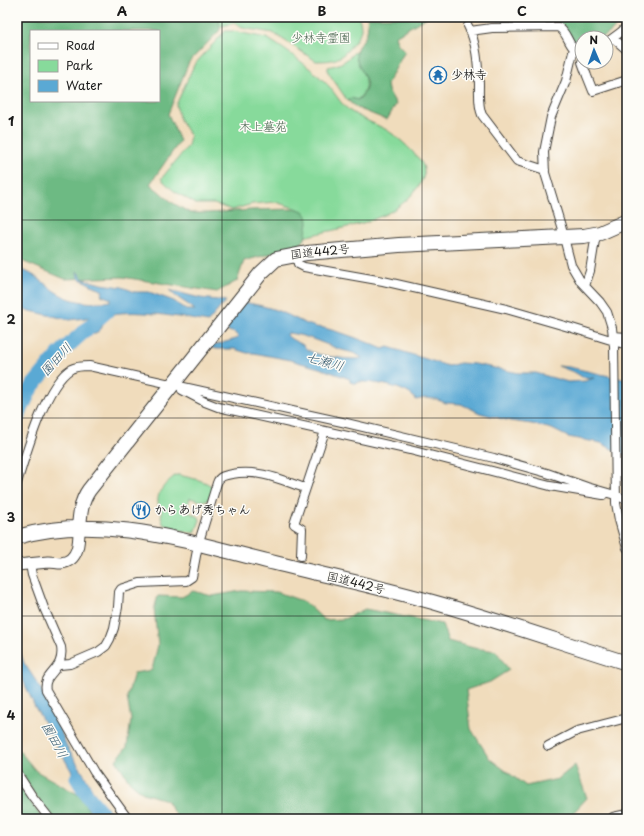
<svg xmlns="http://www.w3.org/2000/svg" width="644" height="836" font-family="'Playpen Sans','Klee One',sans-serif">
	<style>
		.green { fill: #87da9b; stroke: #527b5c }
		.forest { fill: #6dba83; stroke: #446b50; fill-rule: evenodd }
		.water { fill: #5aa9d4; stroke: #3b6278; fill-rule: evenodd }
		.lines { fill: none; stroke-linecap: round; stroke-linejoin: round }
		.river { stroke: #5aa9d4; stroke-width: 15 }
		.street-casing { stroke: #3c3934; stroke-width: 10 }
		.secondary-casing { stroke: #3c3934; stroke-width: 13 }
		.highway-casing { stroke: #3c3934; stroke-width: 16 }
		.street { stroke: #fff; stroke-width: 8 }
		.secondary { stroke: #fff; stroke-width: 11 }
		.highway { stroke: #fff; stroke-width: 14 }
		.grid { fill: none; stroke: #1c1c1c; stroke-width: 1; stroke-opacity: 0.55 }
		.labels { text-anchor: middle; stroke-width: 3; stroke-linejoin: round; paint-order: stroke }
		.park-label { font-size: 12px; fill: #415e48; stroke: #fdfcf7 }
		.poi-label { font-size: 12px; font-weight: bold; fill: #1c1c1c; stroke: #fdfcf7; text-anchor: start }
		.street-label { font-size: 12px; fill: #1c1c1c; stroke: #fdfcf7 }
		.water-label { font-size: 13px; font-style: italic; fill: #385b6f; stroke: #fdfcf7 }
		.neatline { fill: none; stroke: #1c1c1c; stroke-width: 1.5 }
		.grid-label { font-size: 13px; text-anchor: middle; font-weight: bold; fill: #1c1c1c }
	</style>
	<rect width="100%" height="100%" fill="#fdfcf7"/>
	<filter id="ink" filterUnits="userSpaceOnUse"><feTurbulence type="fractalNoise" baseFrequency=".025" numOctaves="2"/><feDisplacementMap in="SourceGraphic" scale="8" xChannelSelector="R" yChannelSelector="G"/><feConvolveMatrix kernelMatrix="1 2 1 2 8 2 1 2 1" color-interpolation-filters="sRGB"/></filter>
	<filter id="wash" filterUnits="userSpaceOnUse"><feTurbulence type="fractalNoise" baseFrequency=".012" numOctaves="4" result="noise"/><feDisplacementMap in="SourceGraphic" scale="16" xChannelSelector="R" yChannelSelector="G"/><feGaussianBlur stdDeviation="0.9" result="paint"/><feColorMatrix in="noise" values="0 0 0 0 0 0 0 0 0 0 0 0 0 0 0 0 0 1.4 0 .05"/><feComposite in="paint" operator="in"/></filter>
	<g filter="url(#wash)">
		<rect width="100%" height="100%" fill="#f0dcbc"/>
		<path class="green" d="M215,17H359C360,21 361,25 361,29C360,37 345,55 338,58C332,61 323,61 316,61L273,33L242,28L235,23L219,27Z
			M225,31H233L266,38L270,40C289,52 308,66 324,81C334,90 339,103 350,111C360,118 373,123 385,129C397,136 410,148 419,159C427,169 425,177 418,187C392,224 345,226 304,237L305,219L298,209L275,202L252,204L232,210L214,204H196L174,191L161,179L188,146L190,136L180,120L176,105L194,65Z
			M356,50C355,68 377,83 357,100L351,98L347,100L328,72V67C342,64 347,61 356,50Z
			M176,475H179C189,478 208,480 214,489L208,500L201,501L190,498L186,511L199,517L200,520L195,533L175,529L163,524L161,517L162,512C151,497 164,484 176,475Z"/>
		<path class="forest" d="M17,17H219L220,30L189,62L168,114L180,141L150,184L173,203L190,213H208L251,210L298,209L303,211L307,216L308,222L305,239L293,253L280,251L244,261L237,281L217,292L122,277L65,279L17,259ZM31,31H159V101H31Z
			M367,17H427L395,36L398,44L405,51L387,84L388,90L396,104L387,120L357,108L347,100L351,98L358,100C378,82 356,71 356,54C356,46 363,42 366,35C368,30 368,21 367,17Z
			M555,17H614L617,25C606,39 599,38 582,38V44C579,44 578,44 576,43C571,41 557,22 555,17Z
			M193,591L212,596L241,591L277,592L305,602L324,620L344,619L365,609L442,624L448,641L474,648L496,651L509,670L490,682L466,690L471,729L490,759L526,786L558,779L575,765L587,798L573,813L576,819H178L166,800L143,793L130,782L116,760L127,747L131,720L127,697L134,673L152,670L158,645L154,609L158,596L182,597Z
			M17,748L36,771L79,795L94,819H55L34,794L17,766Z
			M17,774L24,793L43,819H17Z"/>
		<path class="water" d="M496,17H552L553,20L518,21L513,17L507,21H498Z
			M17,269C30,271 39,279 49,287C67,302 89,305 111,301V299L101,295L103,291L78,278L77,271L83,279L101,284L122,287L135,292H149L174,301L186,310H195C186,302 176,298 169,290L200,298L226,301L208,322C185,318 128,307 107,316L101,329L99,331L84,339L76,342L64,352L33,396L17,426C17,414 20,393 30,386C33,384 38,384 41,381C50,371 51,354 63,344C75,335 98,335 100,316L70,320L17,308Z
			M242,302C255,304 269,307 281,312C292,316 302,323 313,326C317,328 323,327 328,329C347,334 365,341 383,349L388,347L448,366L460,363L475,364L519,373H536L568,382L585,381L594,378L582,377L576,373L558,366L569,367L627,380V457L601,443L568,437L552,429L532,424L510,421L480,413L461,404L446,403L435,399L425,398L416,400C409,387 371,381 358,382L357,384L350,382V379L319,368L290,360L254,353H247L234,349H217L208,347L236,339L238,337L235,333L222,329ZM288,333C305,335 320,342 336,348C345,352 354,351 362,358C354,361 318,356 310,351C307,350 305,347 303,345C297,341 292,341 287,335Z
			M17,643L24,663L40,687L57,721L67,747L79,766L109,819H106L104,817L77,781L35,707L17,667Z"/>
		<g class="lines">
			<path class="river" d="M17,418L31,388L59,354L108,310
				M77,778L89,798L107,819"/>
		</g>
	</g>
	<g filter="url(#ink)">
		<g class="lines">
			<defs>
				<path id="street" d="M625,17L627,18
					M468,26C477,43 478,66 479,84C479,94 478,106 482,115L517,161L545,170
					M470,31L492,28L558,27C569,32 568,52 582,51
					M613,38L627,50
					M606,43L621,32L627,26
					M574,48L566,81L551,117L544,152L545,173L561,226L571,265L581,282L600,302L607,312L612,328L614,346L616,503L619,520L627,548
					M582,62L587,76L593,91L627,80
					M296,255L298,264L304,267L383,281L506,309L572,328L627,345
					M585,286L590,271L596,234
					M613,336L627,337
					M182,390L205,402L218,407L410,450L550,486L603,495
					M17,483C26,454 45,385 71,369C77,366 82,366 89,366L342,422L494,458L547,473L587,487L615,495L627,500
					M301,556L302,529L294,524L325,431
					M30,564L32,575L44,608L61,647C65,671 42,673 46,690L94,772L128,819
					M60,665L70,664L98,652L106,646L110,639L114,628L118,607L119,592L121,589L140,583L186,581L192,577L198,545L217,483C219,476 226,475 232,474C259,469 281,480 305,488
					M548,746L577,731L627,718
					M17,773L32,796L50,819
					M613,817L627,814"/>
				<path id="secondary" d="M17,565C28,564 38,563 48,562C53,562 57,563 61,563C79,561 79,542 79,528"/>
				<path id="highway" d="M79,528C80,514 81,501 89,490L261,273L276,259L307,253L399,245L584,236L600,233L627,221
					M17,537C101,512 192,543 275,563C331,577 388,589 443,605C505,623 566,644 627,663"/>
			</defs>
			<use href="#street" class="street-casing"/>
			<use href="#secondary" class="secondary-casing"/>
			<use href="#highway" class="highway-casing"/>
			<use href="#street" class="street"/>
			<use href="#secondary" class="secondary"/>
			<use href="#highway" class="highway"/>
		</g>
	</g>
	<path class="grid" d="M222,17V819M422,17V819M17,220H627M17,418H627M17,616H627"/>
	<defs>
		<symbol id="temple-ring" viewBox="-11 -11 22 22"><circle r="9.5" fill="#fdfcf7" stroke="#1f6fb2" stroke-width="1.5"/><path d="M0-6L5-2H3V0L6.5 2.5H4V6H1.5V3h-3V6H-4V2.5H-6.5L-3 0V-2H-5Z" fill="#1f6fb2"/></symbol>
		<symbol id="restaurant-ring" viewBox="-11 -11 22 22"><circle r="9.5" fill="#fdfcf7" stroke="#1f6fb2" stroke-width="1.5"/><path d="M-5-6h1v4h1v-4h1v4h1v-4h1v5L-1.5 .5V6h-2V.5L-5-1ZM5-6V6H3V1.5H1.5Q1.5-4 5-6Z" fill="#1f6fb2"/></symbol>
	</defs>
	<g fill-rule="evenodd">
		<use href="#temple-ring" x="428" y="65" width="20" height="20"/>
		<use href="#restaurant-ring" x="131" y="500" width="20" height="20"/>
	</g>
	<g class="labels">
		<g class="park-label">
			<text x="321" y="42">少林寺霊園</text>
			<text x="263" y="131">木上墓苑</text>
		</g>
		<g class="poi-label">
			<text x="451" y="79">少林寺</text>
			<text x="154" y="514">からあげ秀ちゃん</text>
		</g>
		<g class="street-label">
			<text transform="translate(320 252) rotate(-6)" y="4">国道442号</text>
			<text transform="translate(356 583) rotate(14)" y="4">国道442号</text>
		</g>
		<g class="water-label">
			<text transform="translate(56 359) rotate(-47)" y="5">園田川</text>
			<text transform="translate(325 361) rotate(16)" y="5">七瀬川</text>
			<text transform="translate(55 740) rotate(62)" y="5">園田川</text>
		</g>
	</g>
	<rect width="644" height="836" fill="none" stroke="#fdfcf7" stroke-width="44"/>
	<rect x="30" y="30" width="130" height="72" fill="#fdfcf7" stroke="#a3a29f"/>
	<rect x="38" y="43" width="20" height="6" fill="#ffffff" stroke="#a3a29f"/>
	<text x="66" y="50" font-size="12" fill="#1c1c1c">Road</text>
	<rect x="38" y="60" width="20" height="12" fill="#87da9b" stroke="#a3a29f"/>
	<text x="66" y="70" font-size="12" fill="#1c1c1c">Park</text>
	<rect x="38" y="80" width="20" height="12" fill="#5aa9d4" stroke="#a3a29f"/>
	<text x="66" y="90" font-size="12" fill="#1c1c1c">Water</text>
	<g transform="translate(594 50) rotate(358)"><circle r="19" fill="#fdfcf7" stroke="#a3a29f"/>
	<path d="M0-3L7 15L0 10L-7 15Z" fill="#1f6fb2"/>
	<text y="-6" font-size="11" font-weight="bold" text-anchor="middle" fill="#1c1c1c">N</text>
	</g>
	<rect x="22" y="22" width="600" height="792" class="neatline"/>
	<g class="grid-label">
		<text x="122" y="16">A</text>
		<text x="322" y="16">B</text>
		<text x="522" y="16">C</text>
		<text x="11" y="126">1</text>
		<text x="11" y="324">2</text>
		<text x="11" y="522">3</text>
		<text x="11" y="720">4</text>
	</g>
</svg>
